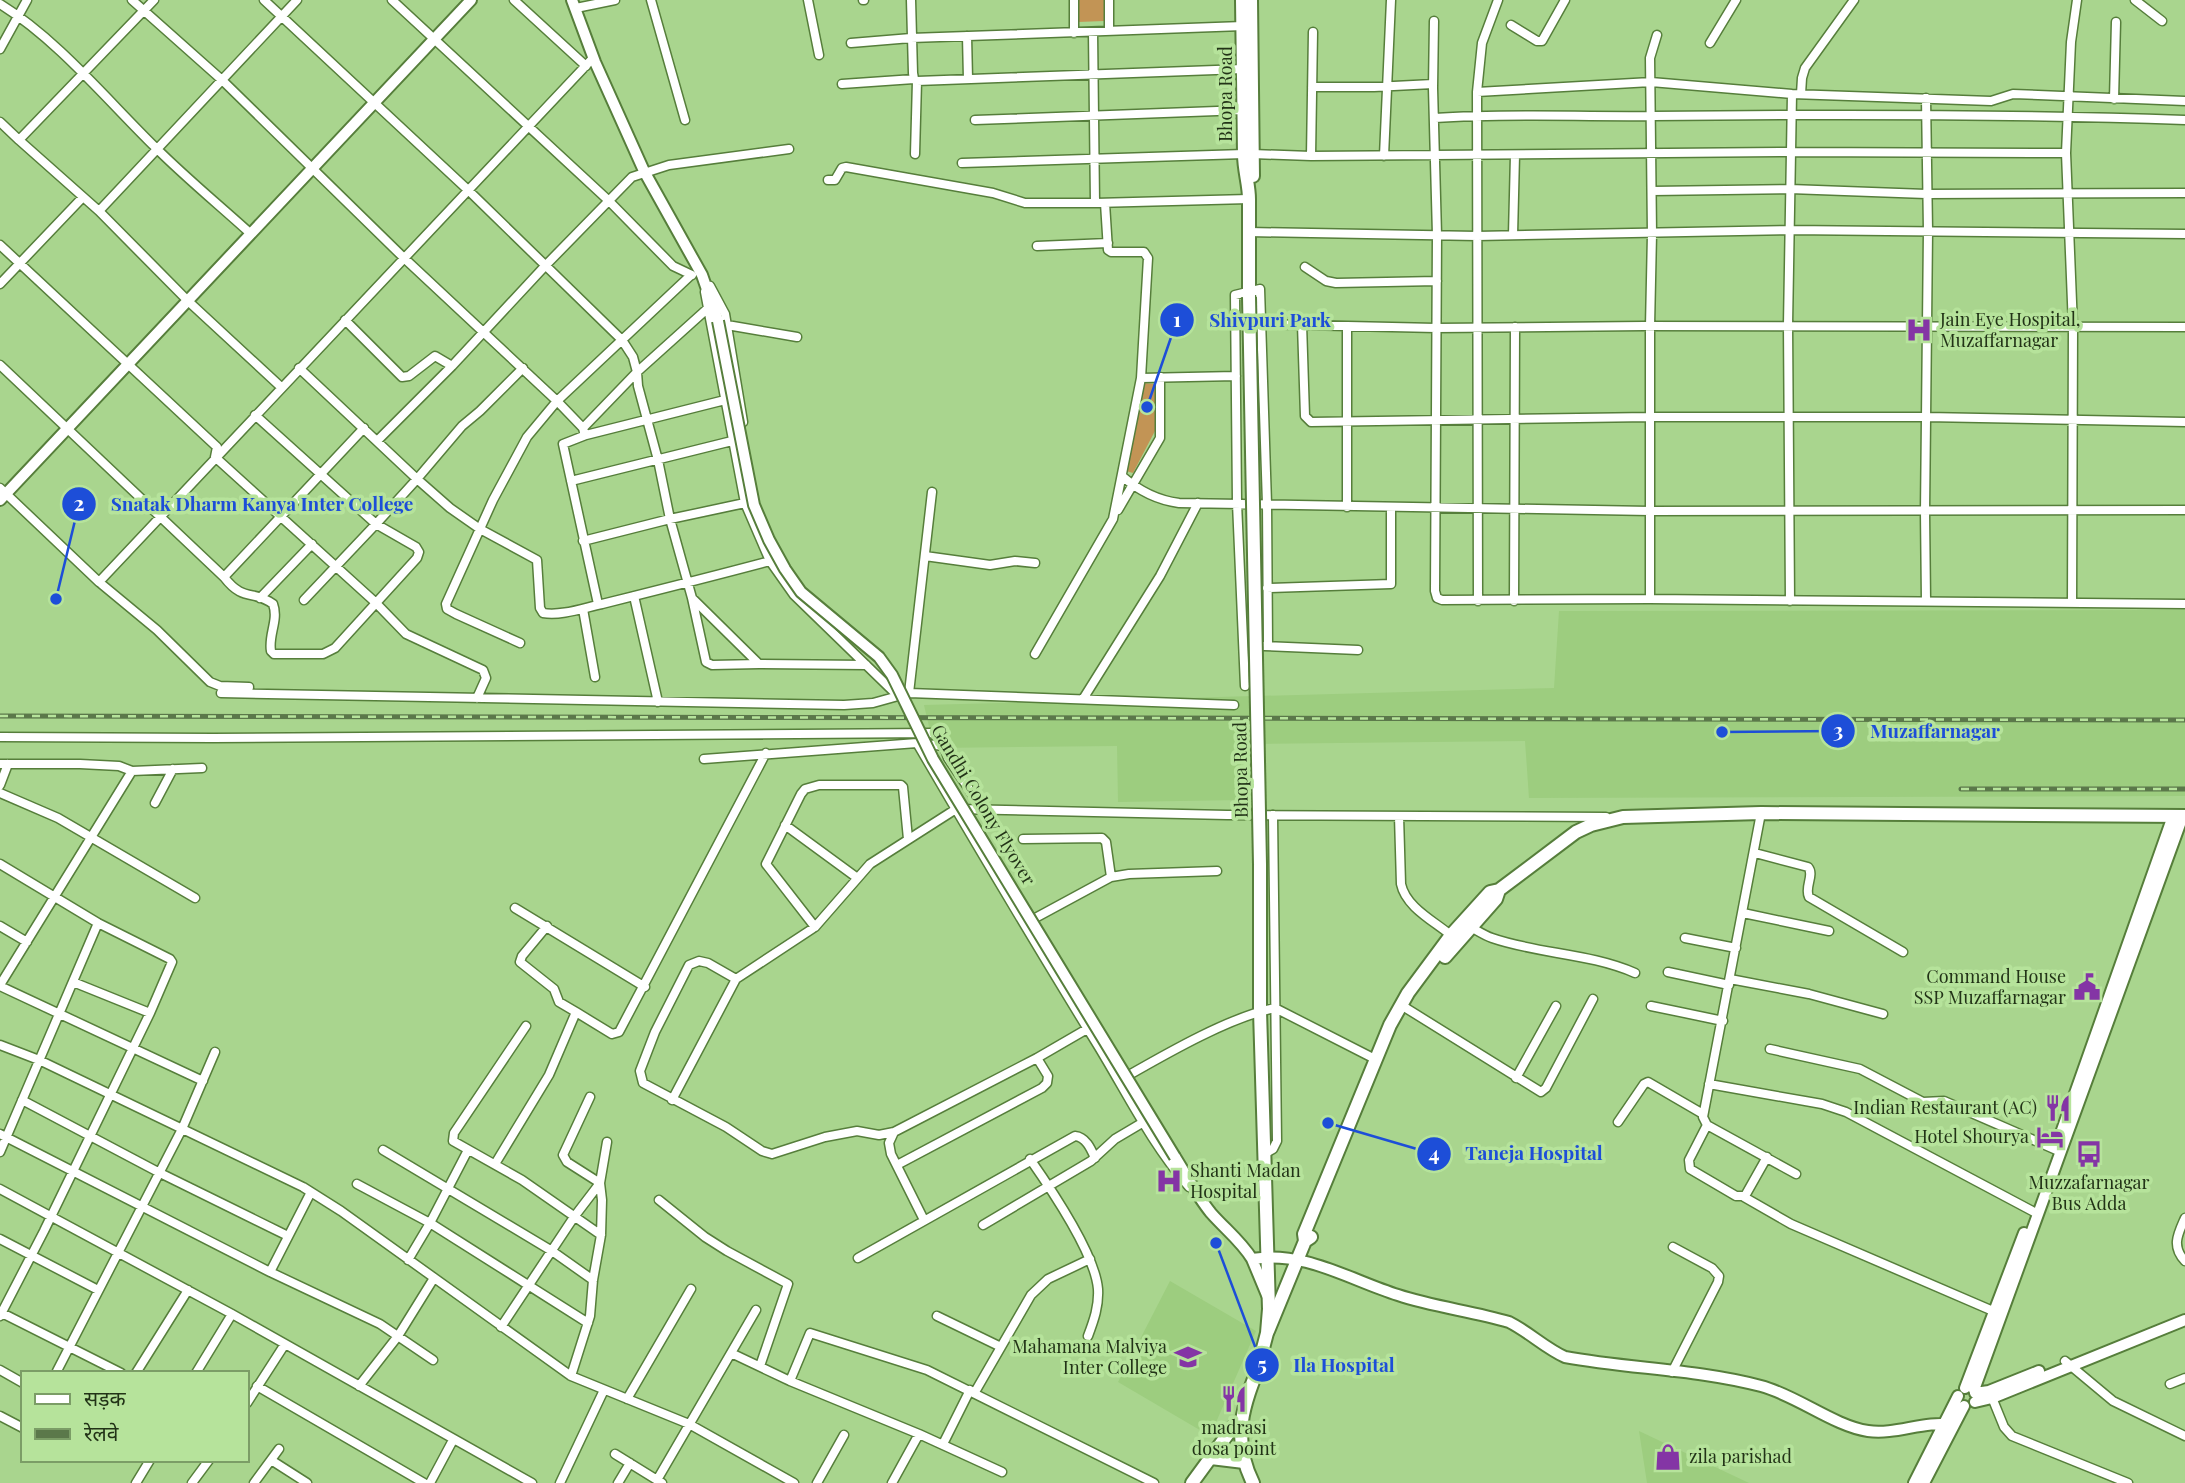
<svg xmlns="http://www.w3.org/2000/svg" width="2185" height="1483" font-family="'Playfair Display','Noto Sans Devanagari',serif">
	<style>
		.built { fill: #9dcd7f }
		.green { fill: #c29455 }
		.lines { fill: none; stroke-linecap: round; stroke-linejoin: round }
		.minor-casing { stroke: #567e3b; stroke-width: 11 }
		.tertiary-casing { stroke: #567e3b; stroke-width: 14 }
		.secondary-casing { stroke: #567e3b; stroke-width: 16 }
		.primary-casing { stroke: #567e3b; stroke-width: 16 }
		.minor { stroke: #fff; stroke-width: 8 }
		.tertiary { stroke: #fff; stroke-width: 10 }
		.secondary { stroke: #fff; stroke-width: 12 }
		.primary { stroke: #fff; stroke-width: 12 }
		.rail-casing { stroke: #5b784a; stroke-width: 5 }
		.rail { stroke: #b6e39b; stroke-width: 2.5; stroke-dasharray: 8; stroke-linecap: butt }
		.tertiary-bridge-casing { stroke: #567e3b; stroke-width: 14; stroke-linecap: butt }
		.primary-bridge-casing { stroke: #567e3b; stroke-width: 16; stroke-linecap: butt }
		.tertiary-bridge { stroke: #fff; stroke-width: 10 }
		.primary-bridge { stroke: #fff; stroke-width: 12 }
		.labels { text-anchor: middle; stroke-width: 7; stroke-linejoin: round; paint-order: stroke }
		.street-label { font-size: 18px; fill: #223317; stroke: #b6e39b }
		.poi-label { font-size: 18px; fill: #223317; stroke: #b6e39b; text-anchor: end }
		.leader { fill: none; stroke: #1d4ed8; stroke-width: 2.5 }
		.callout-dot { fill: #1d4ed8; stroke: #b6e39b; stroke-width: 2.5 }
		.mark-label { font-size: 21px; text-anchor: middle; font-weight: bold; fill: #fff }
		.callout-label { font-size: 19px; text-anchor: middle; font-weight: bold; fill: #1d4ed8; stroke: #b6e39b; stroke-width: 7; stroke-linejoin: round; paint-order: stroke }
	</style>
	<rect width="100%" height="100%" fill="#a9d58e"/>
	<path class="built" d="M2185,610V796L1529,798L1525,741L1241,744V800L1118,802L1117,746L934,748L924,705L1554,688L1559,611Z
		M1170,1281L1256,1331L1210,1436L1118,1382Z
		M1639,1431L1749,1483H1647Z"/>
	<path class="green" d="M1078,0H1104V21L1078,22Z
		M1143,383L1155,384L1156,429L1133,473L1126,471Z"/>
	<g class="lines">
		<defs>
			<path id="minor" d="M132,0L222,80L404,258L557,401L691,275
				M154,0L19,140L99,211L297,0
				M264,0L468,190L622,340L633,357L637,372L638,386L658,460L670,519L692,598L759,664L866,665
				M392,0L608,200L673,266L692,275
				M514,0L586,66
				M651,0L685,120
				M808,0L819,55
				M863,0H864
				M911,0L913,73L914,79L917,81L1243,69
				M1074,0V33
				M1109,0V31
				M2135,0L2162,21
				M0,4C57,39 107,100 155,147C185,177 219,205 251,234
				M576,8L615,0
				M1434,21L1433,88L1437,235L1435,591L1437,598L1442,600L1650,599L2185,604
				M1511,25L1537,41H1542L1565,0
				M1093,32L1095,203L1249,199
				M967,36L968,79
				M851,43L911,38L1243,26
				M1710,43L1736,0
				M0,49L27,0
				M842,84L914,79
				M1312,87H1374L1433,84
				M1477,92L1651,82L1792,94L1991,101L2013,94L2185,101
				M1801,94L1802,78L1805,68L1854,0
				M1926,98L1928,231L1925,512L1926,601
				M2114,99L2116,22
				M1435,118C1508,113 1580,117 1653,116C1831,114 2008,114 2185,120
				M975,120L1244,110
				M0,122L19,140
				M915,154L917,81
				M1252,154L1311,156L1313,32
				M1311,156L1790,152L2066,153
				M1384,156L1391,0
				M962,163L1244,154
				M828,180H835L842,168L846,167L993,193L1025,203H1095
				M1652,191L1790,189L1926,194L2185,193
				M99,211L188,301L281,387
				M1249,232L1477,236L1790,230L2185,234
				M1513,235L1515,155
				M0,245L217,447L215,457L375,602L406,634L483,670L486,678L477,698
				M1037,246L1108,243
				M1305,267L1326,281L1336,283L1437,281
				M0,284L83,197
				M710,286L725,314L743,422
				M705,292L745,503L770,561L794,595L897,695
				M345,320L402,377L409,376L435,356L452,366L545,266L632,177L669,165L789,149
				M1261,324L1436,328L1644,326L2185,327
				M1302,324L1305,416L1311,422L1650,417H1926L2185,422
				M727,325L797,337
				M1347,326V507
				M0,365L224,577L364,428
				M523,368L480,411L462,426L417,479L450,508L480,529L537,560L540,608L543,613C562,616 583,608 602,604C658,590 714,576 770,561
				M1141,378L1236,376
				M255,415L376,524L417,479L299,368
				M584,432L583,428L637,372L707,309
				M377,441L452,366
				M1122,476C1139,491 1156,500 1179,503L1650,511L2185,510
				M571,481L732,441
				M0,488L99,582L593,58
				M1118,510L1160,438V377
				M583,541L670,519L745,503
				M925,556L990,565L1015,561L1035,563
				M224,577C244,603 253,589 273,604C279,620 268,635 271,651L274,654H323L335,648L417,558L419,552L416,547L376,524L304,600
				M99,582L157,630L210,682L220,686L249,687
				M1267,588L1391,584V507
				M634,596L658,702
				M260,598L312,544
				M692,598L706,662L712,665L759,664
				M1650,599V326L1652,234L1650,58L1657,35
				M1478,601L1477,92L1482,43L1498,0
				M1514,601L1515,327
				M1790,601L1788,325L1792,94
				M2072,603L2073,327L2066,153L2071,42L2077,0
				M598,604L563,444L586,435L725,400
				M583,609L595,677
				M520,643L456,614L447,609L446,604L493,500L527,437L557,401L583,428
				M1264,646L1358,650
				M1035,654L1113,519L1141,378L1148,258L1144,252H1111L1108,250L1105,203
				M1245,686L1237,503L1235,295L1260,289L1267,504L1268,646
				M221,693L844,705L873,703L909,693L1234,705
				M909,693L932,492
				M1083,699L1160,576L1198,503
				M0,737L213,738L934,733L944,746L948,758L983,810
				M917,743C976,844 1036,945 1097,1044C1127,1093 1151,1143 1189,1187
				M704,759L917,743L944,746
				M0,764H80L119,766L132,771L202,768
				M0,785L8,764
				M0,793L58,818L195,898
				M155,803L173,769
				M1761,813L1703,1117L1707,1125L1796,1174
				M1399,816L1401,884C1406,908 1436,922 1453,937
				M785,825L856,877
				M1023,839L1102,838L1106,842L1111,877
				M1755,853L1808,867C1815,875 1804,887 1809,897L1903,952
				M0,864L98,923L170,959L172,962L150,1013L44,1231L0,1316
				M515,908L645,987
				M1743,913L1829,931
				M1026,923L1111,877L1129,874L1217,871
				M1467,925C1475,929 1483,935 1492,938C1538,954 1589,953 1635,973
				M0,926L27,942
				M547,926L522,956L520,962L554,989L559,1002L576,1012
				M815,927L766,864L801,794L805,789L819,785H901L903,787L908,839
				M1685,938L1736,948
				M1668,972L1729,985
				M736,979L708,963L699,961L689,965L655,1032L640,1071L643,1083L726,1127L762,1151L772,1154L825,1137L857,1131L879,1135L894,1132
				M1730,979L1809,994L1883,1014
				M73,982L150,1013
				M0,985L132,771
				M0,986L203,1081
				M1401,1005L1541,1092L1546,1088L1593,999
				M1651,1006L1723,1021
				M526,1026L454,1133L453,1141L522,1180L601,1235
				M0,1045L39,1060L303,1187L341,1211L571,1376L689,1424L794,1483
				M1770,1049L1860,1069L1923,1102L1944,1101L2061,1152
				M1516,1078L1556,1006
				M1122,1079C1164,1055 1229,1017 1275,1008L1375,1059
				M1709,1084L1822,1104L1846,1112L2038,1214
				M22,1100L160,1173L288,1236
				M672,1100L736,979L815,927L870,864L956,809L1227,815L1606,817
				M1618,1122L1644,1084L1648,1082L1703,1114
				M1707,1125L1689,1160L1690,1169L1736,1196H1745L1767,1157
				M0,1134L270,1272L380,1324L433,1360
				M383,1150L552,1251L593,1280
				M0,1152L98,923
				M1264,1154L1273,1149L1277,1141L1273,815
				M1030,1159C1051,1189 1095,1254 1098,1289C1099,1306 1094,1320 1088,1336
				M495,1164L549,1075L576,1012L612,1034L619,1032L766,753
				M897,1165L1042,1088L1047,1083L1048,1076L1037,1058
				M357,1184L430,1223L588,1323
				M0,1189L232,1314L532,1483
				M1744,1197L1791,1224L1993,1311
				M659,1200L705,1237L727,1251L788,1284L760,1366
				M2185,1218C2178,1234 2171,1246 2185,1261
				M924,1220L891,1154L889,1143L894,1132L1037,1058L1087,1029
				M983,1225L1091,1161L1115,1139L1142,1123
				M0,1239L98,1290
				M858,1258L1075,1136C1086,1137 1091,1149 1095,1158
				M408,1260L430,1223L468,1150
				M270,1272L311,1192
				M0,1312L121,1373
				M937,1316L1001,1347
				M501,1327L574,1217L600,1183L607,1142
				M731,1353L790,1381
				M2065,1361L2113,1401L2185,1436
				M0,1370L23,1383
				M57,1371L182,1129L215,1052
				M1672,1372L1718,1282L1719,1276L1712,1268L1673,1247
				M136,1373L188,1290
				M196,1373L232,1314
				M571,1376L590,1316L593,1280L601,1235L602,1200L600,1183L567,1162L563,1155L590,1097
				M2170,1384L2185,1378
				M257,1386L424,1483
				M359,1386L398,1336L434,1278
				M975,1392L1031,1295L1048,1279L1090,1259
				M1991,1395L2004,1427L2012,1436L2128,1483
				M627,1399L691,1289
				M247,1403L285,1344
				M0,1416L23,1428
				M943,1444L970,1390
				M615,1454L657,1480
				M271,1460L307,1483
				M1002,1472L919,1434L790,1381L810,1333L927,1370L1154,1483
				M136,1483L150,1460
				M192,1483L209,1460
				M254,1483L279,1449
				M430,1483L453,1440
				M560,1483L604,1390
				M618,1483L630,1463
				M662,1483L657,1480L756,1310
				M817,1483L844,1435
				M892,1483L919,1434"/>
			<path id="tertiary" d="M572,0L595,62L644,171L702,275L718,321
				M0,500L471,0
				M2061,1133L2173,816
				M1175,1157C1187,1176 1197,1196 1211,1213C1225,1229 1241,1241 1252,1259C1304,1250 1350,1280 1398,1295C1434,1307 1472,1311 1509,1322C1529,1332 1545,1348 1565,1357C1630,1369 1697,1369 1761,1386C1796,1395 1834,1426 1868,1431C1897,1435 1924,1420 1953,1425
				M1252,1259L1267,1295
				M1965,1388L2024,1233
				M1974,1390L2183,816
				M1975,1393L1989,1391L2039,1371
				M1975,1402L1992,1398L2185,1320
				M1914,1483L1958,1396
				M1924,1483L1964,1406"/>
			<path id="secondary" d="M1445,957L1496,899L1499,890
				M1305,1241L1304,1234L1390,1025L1408,993L1451,935L1490,892L1499,890L1576,832L1591,825L1623,817L1761,813L2185,816
				M1268,1331L1305,1241L1311,1237
				M1211,1458L1244,1462
				M1192,1483L1233,1427L1241,1421"/>
			<path id="primary" d="M1242,0L1244,154C1244,171 1249,184 1249,199V297
				M1251,0L1253,176
				M1253,1483C1230,1436 1244,1404 1262,1358V1352L1267,1333L1269,1309L1260,1011V864"/>
		</defs>
		<use href="#minor" class="minor-casing"/>
		<use href="#tertiary" class="tertiary-casing"/>
		<use href="#secondary" class="secondary-casing"/>
		<use href="#primary" class="primary-casing"/>
		<use href="#minor" class="minor"/>
		<use href="#tertiary" class="tertiary"/>
		<use href="#secondary" class="secondary"/>
		<use href="#primary" class="primary"/>
		<defs>
			<path id="rail" d="M0,716L2185,720
				M1961,789H2185"/>
		</defs>
		<use href="#rail" class="rail-casing"/>
		<use href="#rail" class="rail"/>
		<defs>
			<path id="tertiary-bridge" d="M718,321L754,505L769,540L785,569L801,592L879,657L892,675L933,759L1175,1157"/>
			<path id="primary-bridge" d="M1249,297L1260,864"/>
		</defs>
		<use href="#tertiary-bridge" class="tertiary-bridge-casing"/>
		<use href="#primary-bridge" class="primary-bridge-casing"/>
		<use href="#tertiary-bridge" class="tertiary-bridge"/>
		<use href="#primary-bridge" class="primary-bridge"/>
	</g>
	<defs>
		<symbol id="hospital-bare" viewBox="-9 -9 18 18"><path d="M-5-5h3v3.5h4V-5h3V5h-3V1.5h-4V5h-3Z" fill="#8435a5" stroke="#b6e39b" stroke-width="2.5" paint-order="stroke"/></symbol>
		<symbol id="civic-bare" viewBox="-9 -9 18 18"><path d="M-.6-6.5H3V-4.5H.6V-3L4-1V1h2V6H-6V1h2V-1L-.6-3ZM-1.2 2.5V6h2.4V2.5Z" fill="#8435a5" stroke="#b6e39b" stroke-width="2.5" paint-order="stroke"/></symbol>
		<symbol id="restaurant-bare" viewBox="-9 -9 18 18"><path d="M-5-6h1v4h1v-4h1v4h1v-4h1v5L-1.5 .5V6h-2V.5L-5-1ZM5-6V6H3V1.5H1.5Q1.5-4 5-6Z" fill="#8435a5" stroke="#b6e39b" stroke-width="2.5" paint-order="stroke"/></symbol>
		<symbol id="hotel-bare" viewBox="-9 -9 18 18"><path d="M-6-4.5h1.5V1H6V5H4.5V3h-9V5H-6ZM-4 0a1.8 1.8 0 1 1 3.6 0ZM.5 0V-2.5h3Q6-2.5 6 0Z" fill="#8435a5" stroke="#b6e39b" stroke-width="2.5" paint-order="stroke"/></symbol>
		<symbol id="bus-bare" viewBox="-9 -9 18 18"><path d="M-5-6H5V4H4V6H2V4H-2V6H-4V4H-5ZM-3.5-4V0h7V-4ZM-3.5 1.2v1.5H-2V1.2ZM2 1.2v1.5H3.5V1.2Z" fill="#8435a5" stroke="#b6e39b" stroke-width="2.5" paint-order="stroke"/></symbol>
		<symbol id="university-bare" viewBox="-9 -9 18 18"><path d="M0-5L7-2L0 1L-7-2ZM-4 1L0 2.5L4 1V4Q0 6-4 4Z" fill="#8435a5" stroke="#b6e39b" stroke-width="2.5" paint-order="stroke"/></symbol>
		<symbol id="shop-bare" viewBox="-9 -9 18 18"><path d="M-5-2.5h2.3a2.7 3.5 0 0 1 5.4 0H5L5.5 6h-11ZM-1.5-2.5h3a1.5 2.3 0 0 0-3 0Z" fill="#8435a5" stroke="#b6e39b" stroke-width="2.5" paint-order="stroke"/></symbol>
	</defs>
	<g fill-rule="evenodd">
		<use href="#hospital-bare" x="1900" y="311" width="38" height="38"/>
		<use href="#civic-bare" x="2068" y="968" width="38" height="38"/>
		<use href="#restaurant-bare" x="2039" y="1089" width="38" height="38"/>
		<use href="#hotel-bare" x="2031" y="1118" width="38" height="38"/>
		<use href="#bus-bare" x="2070" y="1135" width="38" height="38"/>
		<use href="#hospital-bare" x="1150" y="1162" width="38" height="38"/>
		<use href="#university-bare" x="1169" y="1338" width="38" height="38"/>
		<use href="#restaurant-bare" x="1215" y="1380" width="38" height="38"/>
		<use href="#shop-bare" x="1649" y="1438" width="38" height="38"/>
	</g>
	<g class="labels">
		<g class="street-label">
			<text transform="translate(1226 94) rotate(-90)" y="6">Bhopa Road</text>
			<text transform="translate(1241 770) rotate(-91)" y="6">Bhopa Road</text>
			<text transform="translate(983 805) rotate(59)" y="6">Gandhi Colony Flyover</text>
		</g>
		<g class="poi-label">
			<text x="1940" y="326" text-anchor="start">Jain Eye Hospital,<tspan x="1940" dy="21">Muzaffarnagar</tspan></text>
			<text x="2066" y="983">Command House<tspan x="2066" dy="21">SSP Muzaffarnagar</tspan></text>
			<text x="2037" y="1114">Indian Restaurant (AC)</text>
			<text x="2029" y="1143">Hotel Shourya</text>
			<text x="1190" y="1177" text-anchor="start">Shanti Madan<tspan x="1190" dy="21">Hospital</tspan></text>
			<text x="2089" y="1189" text-anchor="middle">Muzzafarnagar<tspan x="2089" dy="21">Bus Adda</tspan></text>
			<text x="1167" y="1353">Mahamana Malviya<tspan x="1167" dy="21">Inter College</tspan></text>
			<text x="1234" y="1434" text-anchor="middle">madrasi<tspan x="1234" dy="21">dosa point</tspan></text>
			<text x="1689" y="1463" text-anchor="start">zila parishad</text>
		</g>
	</g>
	<path class="leader" d="M1147 407L1177 320M56 599L79 504M1722 732L1838 731M1328 1123L1434 1154M1216 1243L1262 1365"/>
	<g class="callout-dot">
		<circle cx="1147" cy="407" r="7"/>
		<circle cx="56" cy="599" r="7"/>
		<circle cx="1722" cy="732" r="7"/>
		<circle cx="1328" cy="1123" r="7"/>
		<circle cx="1216" cy="1243" r="7"/>
		<circle cx="1177" cy="320" r="18"/>
		<circle cx="79" cy="504" r="18"/>
		<circle cx="1838" cy="731" r="18"/>
		<circle cx="1434" cy="1154" r="18"/>
		<circle cx="1262" cy="1365" r="18"/>
	</g>
	<g class="mark-label">
		<text x="1177" y="327">1</text>
		<text x="79" y="511">2</text>
		<text x="1838" y="738">3</text>
		<text x="1434" y="1161">4</text>
		<text x="1262" y="1372">5</text>
	</g>
	<g class="callout-label">
		<text x="1270" y="327">Shivpuri Park</text>
		<text x="262" y="511">Snatak Dharm Kanya Inter College</text>
		<text x="1935" y="738">Muzaffarnagar</text>
		<text x="1534" y="1160">Taneja Hospital</text>
		<text x="1344" y="1372">Ila Hospital</text>
	</g>
	<rect x="21" y="1371" width="228" height="91" fill="#b6e39b" stroke="#7b9d66" stroke-width="2"/>
	<rect x="35" y="1394" width="35" height="10" fill="#ffffff" stroke="#7b9d66" stroke-width="2"/>
	<text x="84" y="1406" font-size="21" fill="#223317">सड़क</text>
	<rect x="35" y="1429" width="35" height="10" fill="#5b784a" stroke="#7b9d66" stroke-width="2"/>
	<text x="84" y="1441" font-size="21" fill="#223317">रेलवे</text>
</svg>
